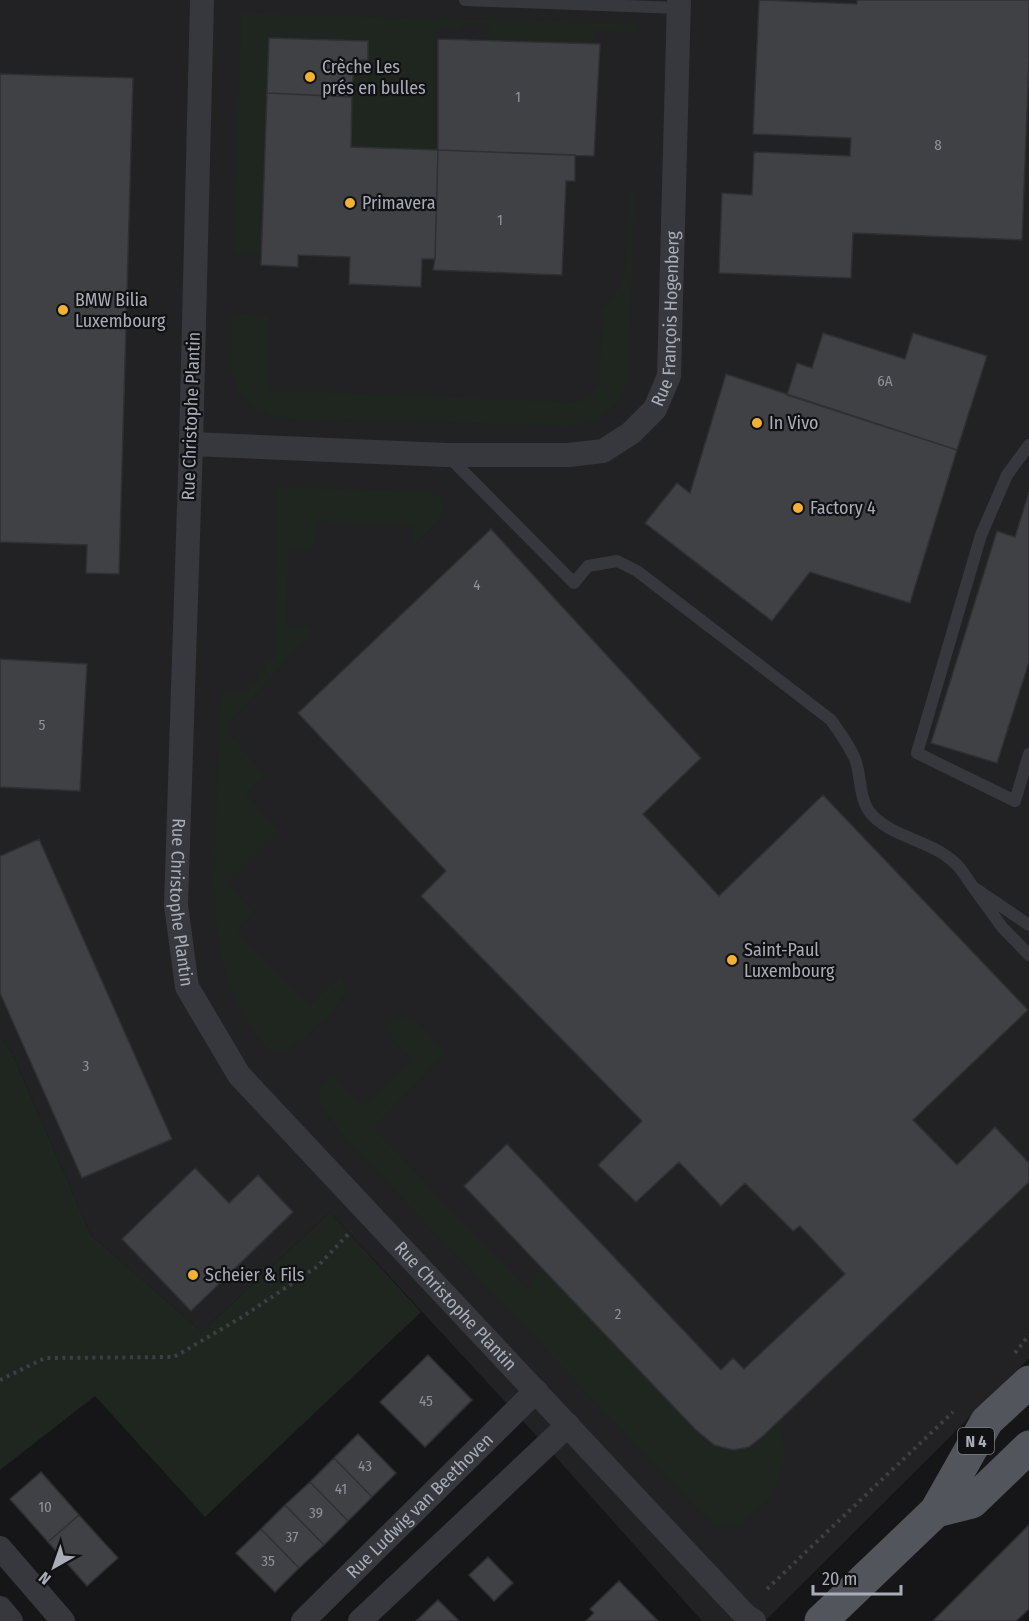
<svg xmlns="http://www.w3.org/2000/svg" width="1029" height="1621" font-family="'Fira Sans Condensed',sans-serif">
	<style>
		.built { fill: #222225 }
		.green { fill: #1e261f }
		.building { fill: #404145; stroke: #303034; stroke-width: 1.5 }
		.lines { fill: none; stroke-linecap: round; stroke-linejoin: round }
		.path { stroke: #3d3f44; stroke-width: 4; stroke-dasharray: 3 4.5; stroke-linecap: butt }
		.lane { stroke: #37383d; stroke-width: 12 }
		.street { stroke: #37383d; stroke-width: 24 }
		.primary { stroke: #53555c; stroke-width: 33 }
		.poi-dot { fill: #f2b134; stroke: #111113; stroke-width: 2 }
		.labels { text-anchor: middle; stroke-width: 4.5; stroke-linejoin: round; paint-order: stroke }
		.number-label { font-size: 15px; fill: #8e929b }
		.shield { fill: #111113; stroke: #7b7e86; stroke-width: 1.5 }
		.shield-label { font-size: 16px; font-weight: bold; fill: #a8adb8 }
		.poi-label { font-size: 18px; fill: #a8adb8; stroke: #111113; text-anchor: start }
		.street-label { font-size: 18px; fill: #a8adb8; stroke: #111113 }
	</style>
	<rect width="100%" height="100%" fill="#161618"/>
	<path class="built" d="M0,0H1029V1358L765,1621H702L546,1446L330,1212L202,1332L91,1235L13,1055L0,1035Z"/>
	<path class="green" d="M241,13L634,24L640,30L637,33L594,31V44L489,40V24L463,23L462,30L438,29V150L351,147L354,60L368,41L269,38L262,255L234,253Z
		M630,189L635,191L628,381C616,411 602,421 570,426L289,418L271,416L256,409L238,390L230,367L231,317L236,313L269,316V390L578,402L591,394L599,384L603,308L621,286L624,276Z
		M278,487L430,491C463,507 429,530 414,544L413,525H362L317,521L314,548L289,547L286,625L310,626L309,636L228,724V733L265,775L246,794L279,830L227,882L254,912L237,931L310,1005L340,976L347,984C343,1008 320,1023 302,1039C285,1054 271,1056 257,1036C209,970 212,894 216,817C217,776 219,734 221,693H248L249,682L257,681L258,671H266V660L275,659Z
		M399,1016C420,1019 433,1038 446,1052L373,1128L529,1290L540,1266L695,1429L714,1445L781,1419L785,1458L771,1497L741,1524L727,1527L714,1524L702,1514L339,1131L319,1101V1089L332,1073L363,1106L412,1059L384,1028L391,1019Z
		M0,1035L13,1055L91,1235L202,1332L330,1212L421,1312L205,1517L95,1396L0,1470Z"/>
	<path class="building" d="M759,0L857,4V0H1029V61L1022,240L853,233L851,278L719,273L722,193L752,195L754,152L850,156L851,138L753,134Z
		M269,38L368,41V60H354L352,97L267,93Z
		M438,39L600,44L594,156L438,150Z
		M0,74L133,78L119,574L86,573L87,545L0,542Z
		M267,93L352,97L351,147L438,150L435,259H422L421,287L349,284L350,257L298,255V267L261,265Z
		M438,150L575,155V181H566L562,275L433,270L435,259Z
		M823,333L905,359L913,333L987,356L957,450L787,395L797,363L812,368Z
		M726,374L957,450L910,603L810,572L772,621L645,523L677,483L690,493Z
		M1029,492V662L997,763L931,743L997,531L1015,537Z
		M491,529L701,758L643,814L719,896L823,795L1028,1010L913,1120L957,1165L995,1127L1029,1163V1182L764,1435L749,1447L733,1450L714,1445L695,1429L464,1186L507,1144L721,1370L733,1358L744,1369L845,1274L800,1226L793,1231L745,1183L721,1206L679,1162L636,1202L598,1165L642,1121L421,896L446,871L298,713Z
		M0,659L87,664L80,791L0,787Z
		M39,839L172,1139L82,1178L0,993V856Z
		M195,1168L229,1203L258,1175L293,1212L191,1311L122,1239Z
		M428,1355L472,1400L425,1447L380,1402Z
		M358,1434L396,1473L372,1497L334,1458Z
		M334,1458L372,1497L348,1521L310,1482Z
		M41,1472L79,1515L48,1542L10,1499Z
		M310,1482L348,1521L324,1545L285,1505Z
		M285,1505L324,1545L299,1568L261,1529Z
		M79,1515L118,1558L87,1586L48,1542Z
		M1029,1525V1609L1016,1621H933Z
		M261,1529L299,1568L275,1592L236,1553Z
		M488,1557L513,1583L494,1601L469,1575Z
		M619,1581L658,1621H586L594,1613L590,1609Z
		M438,1600L459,1621H416Z"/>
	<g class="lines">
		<path class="path" d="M1015,1353L1029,1335
			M0,1380L45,1358L174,1357L242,1317L318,1266L351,1231
			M767,1589L953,1412"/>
		<path class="lane" d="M465,0L679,8
			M1029,445L1007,475L981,535L917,753L1015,801L1029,754
			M447,455L574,583L588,566L617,561L637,571L831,720C840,733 849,745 855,759C862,777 858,801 873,816C896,839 934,841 957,865C963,871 968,880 973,887
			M1029,925L973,887L1002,927L1029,955"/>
		<g class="street">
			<path id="s1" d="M202,0L191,444L176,905L187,987L239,1075L746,1616L754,1621"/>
			<path id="s2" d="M191,444L446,455H569L603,451L631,433L655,409L669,376L679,0"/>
			<path d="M0,1548L63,1621"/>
			<path d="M0,1608L11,1621"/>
			<path id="s3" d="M303,1621L536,1391"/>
			<path d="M360,1621L568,1425"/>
		</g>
		<path class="primary" d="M936,1511L972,1502L1029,1447
			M821,1621L936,1511L987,1421L1029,1382"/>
	</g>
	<g class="poi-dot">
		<circle cx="310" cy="77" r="6"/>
		<circle cx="350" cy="203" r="6"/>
		<circle cx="63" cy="310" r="6"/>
		<circle cx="757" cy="423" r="6"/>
		<circle cx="798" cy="508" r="6"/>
		<circle cx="732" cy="960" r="6"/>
		<circle cx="193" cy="1275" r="6"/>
	</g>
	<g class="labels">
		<g class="number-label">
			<text x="518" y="102">1</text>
			<text x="938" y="150">8</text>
			<text x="500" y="225">1</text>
			<text x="885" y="386">6A</text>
			<text x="477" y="590">4</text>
			<text x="42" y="730">5</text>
			<text x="86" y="1071">3</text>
			<text x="618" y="1319">2</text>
			<text x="426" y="1406">45</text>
			<text x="365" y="1471">43</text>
			<text x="341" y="1494">41</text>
			<text x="45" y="1512">10</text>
			<text x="316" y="1518">39</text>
			<text x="292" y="1542">37</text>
			<text x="268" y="1566">35</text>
		</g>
		<rect class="shield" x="958" y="1428" width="36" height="26" rx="4.5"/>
		<g class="shield-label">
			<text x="976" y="1447">N 4</text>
		</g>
		<g class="poi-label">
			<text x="322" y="73">Crèche Les<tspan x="322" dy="21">prés en bulles</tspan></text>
			<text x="362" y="209">Primavera</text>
			<text x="75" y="306">BMW Bilia<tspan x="75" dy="21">Luxembourg</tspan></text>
			<text x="769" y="429">In Vivo</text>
			<text x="810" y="514">Factory 4</text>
			<text x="744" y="956">Saint-Paul<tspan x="744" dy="21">Luxembourg</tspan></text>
			<text x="205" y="1281">Scheier &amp; Fils</text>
		</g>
		<g class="street-label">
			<text dy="6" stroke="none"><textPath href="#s2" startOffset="572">Rue François Hogenberg</textPath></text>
			<text transform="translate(191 416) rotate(-88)" y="6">Rue Christophe Plantin</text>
			<text dy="6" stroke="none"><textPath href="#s1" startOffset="903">Rue Christophe Plantin</textPath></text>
			<text dy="6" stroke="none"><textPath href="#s1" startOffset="1407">Rue Christophe Plantin</textPath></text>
			<text dy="6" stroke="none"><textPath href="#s3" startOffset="164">Rue Ludwig van Beethoven</textPath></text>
		</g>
	</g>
	<g transform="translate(54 1567) rotate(220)" stroke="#111113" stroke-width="4.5" paint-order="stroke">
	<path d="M0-4.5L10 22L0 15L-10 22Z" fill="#a8adb8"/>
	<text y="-9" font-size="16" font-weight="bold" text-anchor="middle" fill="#a8adb8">N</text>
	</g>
	<path d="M813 1585v9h88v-9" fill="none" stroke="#a8adb8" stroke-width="3"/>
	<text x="822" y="1585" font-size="18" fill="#a8adb8" stroke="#111113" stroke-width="4.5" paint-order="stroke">20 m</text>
</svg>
